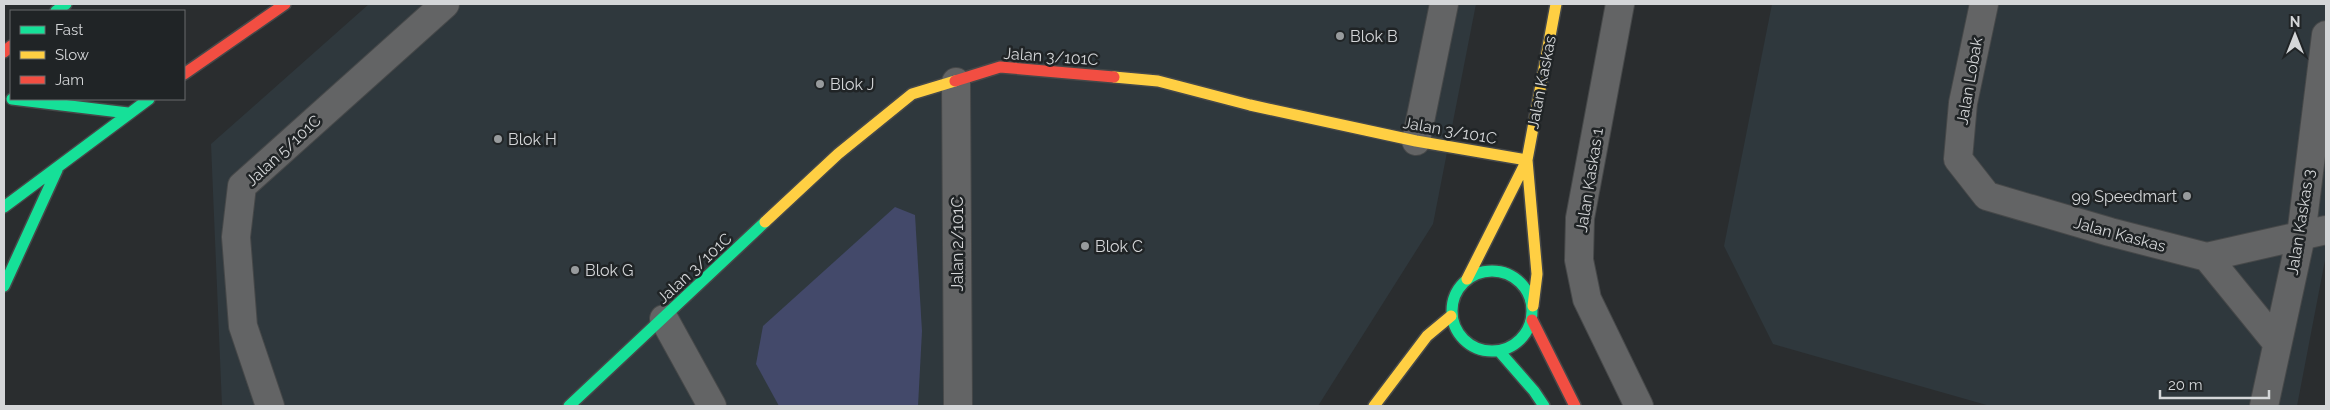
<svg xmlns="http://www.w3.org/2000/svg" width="2330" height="410" font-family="Raleway,sans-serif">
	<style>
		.built { fill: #2f383d }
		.green { fill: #43496a }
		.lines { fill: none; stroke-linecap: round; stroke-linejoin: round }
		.street-casing { stroke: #464849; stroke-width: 30 }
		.fast-casing { stroke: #464849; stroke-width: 14 }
		.slow-casing { stroke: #464849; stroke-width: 14 }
		.jam-casing { stroke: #464849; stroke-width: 14 }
		.street { stroke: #636465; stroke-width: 28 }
		.fast { stroke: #16e098; stroke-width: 11 }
		.slow { stroke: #ffcf43; stroke-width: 11 }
		.jam { stroke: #f24e42; stroke-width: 11 }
		.poi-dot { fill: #989b9d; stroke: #202426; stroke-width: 2 }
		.labels { text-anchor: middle; stroke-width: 5; stroke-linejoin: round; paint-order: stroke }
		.poi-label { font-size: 16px; fill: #d4d6d8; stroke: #202426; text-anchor: start }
		.street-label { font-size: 16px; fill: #d4d6d8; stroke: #202426 }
	</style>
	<rect width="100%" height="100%" fill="#2a2d2f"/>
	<path class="built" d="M369,4H1476L1433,224L1318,406H222L211,144Z
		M1772,4H2326V255L2297,406H1990L1773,344L1724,246Z"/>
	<path class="green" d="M895,207L915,215L922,331L918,406H779L756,364L763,326Z"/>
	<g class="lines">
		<defs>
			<path id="street" d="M1620,4L1580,218L1579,260L1587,299L1639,406
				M1984,4L1963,103L1958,159L1987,196L2110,232L2207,257L2326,230
				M956,82L958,406
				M1416,141L1444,4
				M2207,257L2277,343
				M664,319L712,406
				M270,406L243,326L236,237L242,186L445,4
				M2264,406L2301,236L2326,35"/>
			<path id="fast" d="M56,11L66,4
				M12,99L128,113
				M4,207L149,99
				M1452 311a40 40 0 1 1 80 0a40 40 0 1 1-80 0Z
				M4,286L57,170
				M1499,351L1534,391L1544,406
				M569,406L765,222"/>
			<path id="slow" d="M1114,77L1158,81L1250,105L1416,141L1527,160
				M765,222L838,154L912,94L955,81
				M1467,279L1527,160
				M1533,306L1537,274L1527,160L1556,4
				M1374,406L1427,336L1451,316"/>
			<path id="jam" d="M4,52L11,46
				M184,74L285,4
				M955,81L1000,67L1114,77
				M1532,320L1575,406"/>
		</defs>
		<use href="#street" class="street-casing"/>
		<use href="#fast" class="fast-casing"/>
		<use href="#slow" class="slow-casing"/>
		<use href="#jam" class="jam-casing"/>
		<use href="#street" class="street"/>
		<use href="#fast" class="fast"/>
		<use href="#slow" class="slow"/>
		<use href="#jam" class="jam"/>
	</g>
	<g class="poi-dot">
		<circle cx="1340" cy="36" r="5"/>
		<circle cx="820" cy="84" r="5"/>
		<circle cx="498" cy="139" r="5"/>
		<circle cx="2187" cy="196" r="5"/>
		<circle cx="1085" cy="246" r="5"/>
		<circle cx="575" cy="270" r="5"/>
	</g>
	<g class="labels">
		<g class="poi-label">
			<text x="1350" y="42">Blok B</text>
			<text x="830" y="90">Blok J</text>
			<text x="508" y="145">Blok H</text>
			<text x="2177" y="202" text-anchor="end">99 Speedmart</text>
			<text x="1095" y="252">Blok C</text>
			<text x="585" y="276">Blok G</text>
		</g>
		<g class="street-label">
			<text transform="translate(1051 56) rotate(4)" y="6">Jalan 3/101C</text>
			<text transform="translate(1969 81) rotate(-80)" y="6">Jalan Lobak</text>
			<text transform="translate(1541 82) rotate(-79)" y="6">Jalan Kaskas</text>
			<text transform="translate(1450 130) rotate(10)" y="6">Jalan 3/101C</text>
			<text transform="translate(283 150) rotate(-43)" y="6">Jalan 5/101C</text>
			<text transform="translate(1589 180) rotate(-81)" y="6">Jalan Kaskas 1</text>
			<text transform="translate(2300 222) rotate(-81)" y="6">Jalan Kaskas 3</text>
			<text transform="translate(2120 234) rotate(15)" y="6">Jalan Kaskas</text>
			<text transform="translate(957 244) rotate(-90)" y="6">Jalan 2/101C</text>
			<text transform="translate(694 268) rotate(-43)" y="6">Jalan 3/101C</text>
		</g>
	</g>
	<rect width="2330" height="410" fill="none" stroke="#d4d6d8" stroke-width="10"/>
	<rect x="10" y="10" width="175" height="90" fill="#202426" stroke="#686b6d"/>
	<rect x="20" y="26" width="25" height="8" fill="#16e098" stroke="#686b6d"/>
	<text x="55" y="35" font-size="15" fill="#d4d6d8">Fast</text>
	<rect x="20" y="51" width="25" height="8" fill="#ffcf43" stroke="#686b6d"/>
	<text x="55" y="60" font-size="15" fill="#d4d6d8">Slow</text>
	<rect x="20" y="76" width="25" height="8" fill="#f24e42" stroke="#686b6d"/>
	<text x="55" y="85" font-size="15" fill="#d4d6d8">Jam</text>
	<g transform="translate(2295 35)" stroke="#202426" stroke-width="4" paint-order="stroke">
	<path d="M0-4L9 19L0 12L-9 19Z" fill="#d4d6d8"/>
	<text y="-8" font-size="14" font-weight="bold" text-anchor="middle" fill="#d4d6d8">N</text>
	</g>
	<path d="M2160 390v8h109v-8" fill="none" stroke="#d4d6d8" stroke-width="2.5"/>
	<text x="2168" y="390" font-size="15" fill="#d4d6d8" stroke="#202426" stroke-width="4" paint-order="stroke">20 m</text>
</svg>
